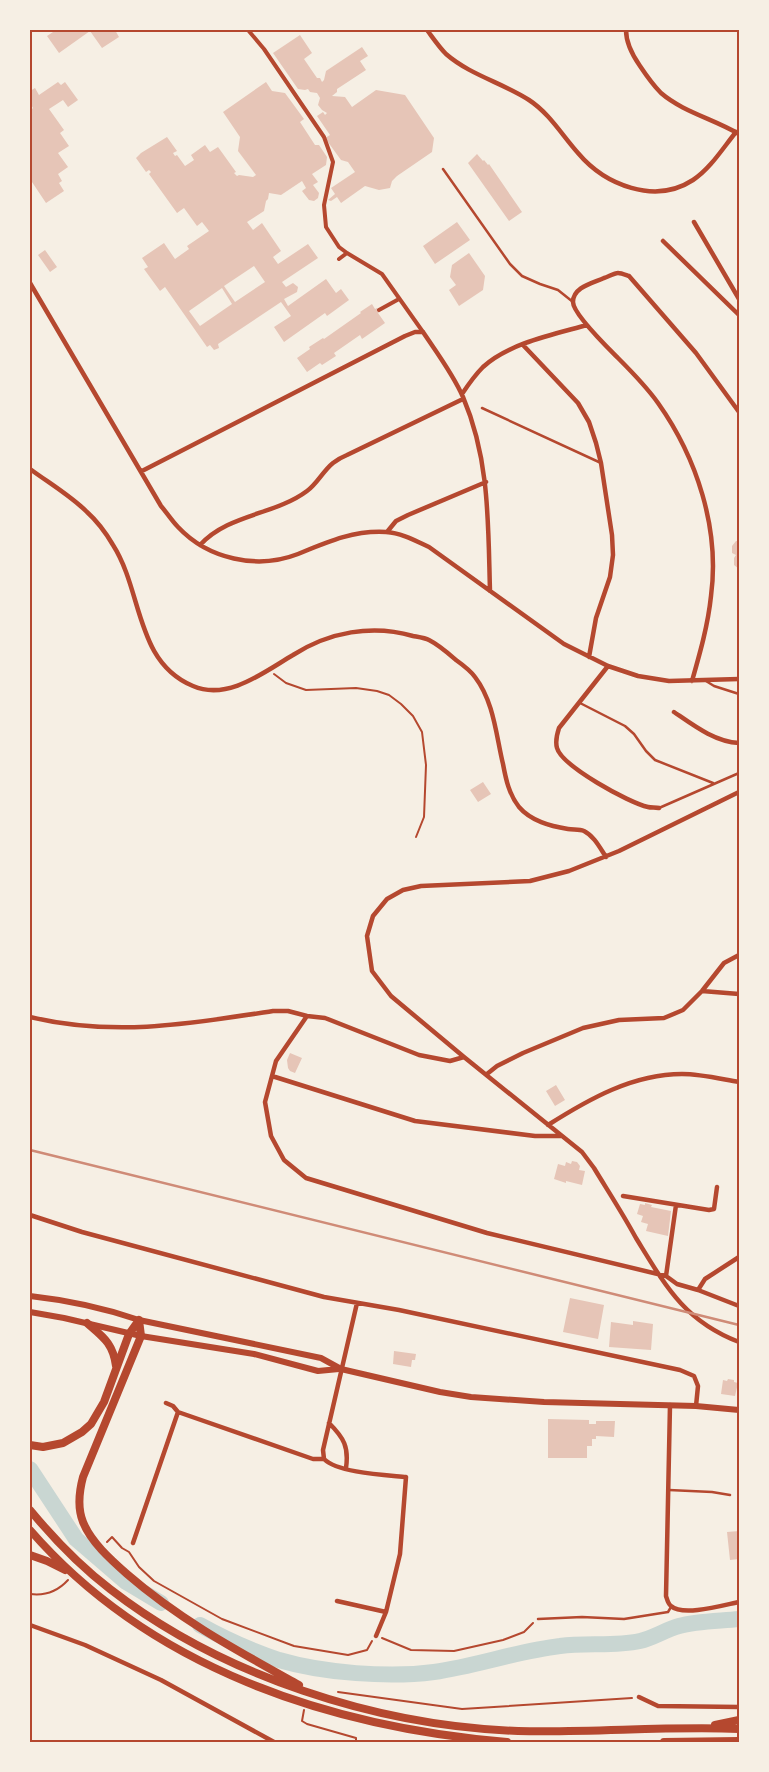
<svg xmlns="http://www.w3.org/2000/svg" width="769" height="1772" font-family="Ubuntu,sans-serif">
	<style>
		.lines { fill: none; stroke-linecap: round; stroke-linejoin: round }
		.river { stroke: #c9d6d2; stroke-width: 16 }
		.building { fill: #e6c5b7; fill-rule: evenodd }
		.path { stroke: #b5482f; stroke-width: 2 }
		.service { stroke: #b5482f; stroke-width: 2.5 }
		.pedestrian { stroke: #b5482f; stroke-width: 4 }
		.minor { stroke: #b5482f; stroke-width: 4.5 }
		.secondary { stroke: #b5482f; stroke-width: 6 }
		.trunk { stroke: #b5482f; stroke-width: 8 }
		.rail { stroke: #cf8b77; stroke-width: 2.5 }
		.neatline { fill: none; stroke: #b5482f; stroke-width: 2 }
	</style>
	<rect width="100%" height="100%" fill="#f6efe4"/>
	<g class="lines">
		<path class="river" d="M30,1469L76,1539L126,1582L161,1603
			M200,1625C225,1639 252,1651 279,1660C323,1673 389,1678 434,1672C476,1666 518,1651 560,1646C586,1642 614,1647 640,1641C653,1638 665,1630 679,1626C696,1621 720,1621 739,1619"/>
	</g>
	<path class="building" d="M56,30H115L119,37L102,48L90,31L59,53L47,36Z
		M300,35L312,53L304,59L317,78H320L322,82L324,80L326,71L362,47L368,56L360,61L366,70L337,89V92L332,96L345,97L352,107L376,90L405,95L434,138L432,152L397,176L392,181L390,188L379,190L365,186L341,203L337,197L331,201L328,200L335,194L331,188L355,172L348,162L341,160L325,138L330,135L317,116L323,112L325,115L327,113L322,110L318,105L320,98L317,93L310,92L308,89L305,90L298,89L273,53Z
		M58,82L61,85L65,82L78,100L68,107L63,100L49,109L64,130L60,133L69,146L58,153L68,167L58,174L62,181L59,183L64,191L46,203L30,179V111L33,108L30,103V91L35,88L39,95Z
		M266,82L272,91L285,93L304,119L300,122L315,145H319L327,157L326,165L312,174L318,182L313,185L319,193L318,198L314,201L309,200L302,191L306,188L302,181L281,195L269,193L268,199L266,201L264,211L247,222L253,230L262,223L281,251L273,257L278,264L308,244L318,258L282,282L286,287L293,283L298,287L297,292L284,299L288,306L326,279L336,293L341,289L349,300L327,316L325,313L284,342L274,327L291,316L281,302L218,344L219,348L214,350L210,345L207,347L165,287L160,291L144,269L148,267L142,258L164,243L175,259L189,249L187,246L209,231L202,222L197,226L184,208L177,213L149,174L151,172L149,170L146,172L136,158L141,153L167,137L177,151L173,153L175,156L177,155L185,166L194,160L191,155L205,145L210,152L218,147L236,172L234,173L237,176L239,175L253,177L256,175L238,151L240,137L223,112ZM254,266L265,282L235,302L224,286ZM222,288L232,304L200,326L189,311Z
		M477,154L483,161L484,160L488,165L489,164L522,212L509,221L468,163Z
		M457,222L470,240L435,264L423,246Z
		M45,250L57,267L50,272L38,255Z
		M469,253L485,276L483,290L459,306L449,290L456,285L450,277L452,265Z
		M372,304L375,309L377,308L380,312L378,313L385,323L362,339L360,335L334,353L336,356L322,365L320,363L307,372L297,358L310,349L309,347L323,338L324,339L361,313L360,312Z
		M736,541H739V569L734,565V558L736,555L732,553V546Z
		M483,782L491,794L478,802L470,790Z
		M290,1053L302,1058L295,1073L290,1071L288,1068L287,1060Z
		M556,1085L565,1100L555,1106L546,1091Z
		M572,1161L577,1162L580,1166L579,1170L585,1171L582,1185L566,1181V1183L554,1179L558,1164L565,1166L566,1162L571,1164Z
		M645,1203L652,1205L651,1207L671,1211L668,1236L646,1231L648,1224L641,1222L643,1216L637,1214L640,1204L645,1205Z
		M570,1298L604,1305L598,1339L563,1332Z
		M633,1321L653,1324L651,1350L609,1347L611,1322L633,1325Z
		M394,1351L416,1354L415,1360H412L411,1367L393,1364Z
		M728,1379L734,1380V1382L738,1383L735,1396L721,1394L723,1380L727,1381Z
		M548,1419L589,1420V1424H596V1421H615L614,1437L596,1436V1439H592V1446H587V1458H548Z
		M739,1531V1559L730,1560L727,1532Z"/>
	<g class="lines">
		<path class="path" d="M274,674L286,683L306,690L356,688L377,691L389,695L401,704L413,716L422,732L426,765L424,817L416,837
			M107,1542L112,1537L122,1548L129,1552L139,1567L154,1581L222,1619L294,1646L348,1655L367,1650L372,1641
			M30,1594C45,1596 58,1591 68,1580
			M382,1638L411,1650L454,1651L503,1640L524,1632L533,1623
			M338,1692L462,1709L632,1698
			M304,1710L302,1721L307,1724L356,1738V1742"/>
		<path class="service" d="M443,169L510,264L522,276L540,284L558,290L573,302
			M482,408L601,463
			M706,681L714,686L739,694
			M580,703L625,726L634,734L646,751L655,760L713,783
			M659,808L739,773
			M669,1490L712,1492L730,1495
			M538,1619L582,1617L624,1619L668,1612L671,1607"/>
		<path class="pedestrian" d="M248,30L264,49L324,137L333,162L324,205L326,227L339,247L347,253L382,274L423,332
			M339,259L347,253
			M379,310L399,299"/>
		<path class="minor" d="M427,30C433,38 439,47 446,54C470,75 503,83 529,100C549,113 562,135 578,153C605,185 655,205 693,180C710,169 723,148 736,132
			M626,30C626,42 633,56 640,66C646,75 653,85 661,93C683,112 714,119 739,134
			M30,31L31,30
			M694,222L739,299
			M663,241L739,315
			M30,283L161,506C167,513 172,521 178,527C208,559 257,570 298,554C327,542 354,530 386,532C402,533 416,541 429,547L564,644L608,666L638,676L669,681L739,679
			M523,345L578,403L589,422L596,443L601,463L612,535L613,555L610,577L596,618L589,657
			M462,394C468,385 475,375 483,367C509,343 555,334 587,325
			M30,469C49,483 71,496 87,512C97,521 106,533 113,545C143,592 135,662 193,686C228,701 264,672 293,655C329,632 372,624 413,636C418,637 425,638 429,640C439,645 448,653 456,660C463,665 470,670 475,677C494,702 496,735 503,764C506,780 509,794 519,807C531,821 550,826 568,829C573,830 579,829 584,831C594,836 600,848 606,857
			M142,471L405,336L415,332H423C437,353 453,374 463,397C490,460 488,525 490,591
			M387,532L396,521L408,515L486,482
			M200,545C228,514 275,515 307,491C317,484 323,471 333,463C337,460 342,457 347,455L463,399
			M608,666L559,728C557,734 555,741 557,748C562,766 629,803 648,807C651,808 656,807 659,808
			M692,681C700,653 708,625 711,596C720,529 697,458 658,403C646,386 632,372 618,358C608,348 573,314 573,302C573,287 593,283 604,278C608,277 614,273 618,273C621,273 626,275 629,276L696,353L739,412
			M674,712C693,725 715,742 739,743
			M739,792L619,851L569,871L530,881L421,886L403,890L387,899L373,916L367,936L372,971L391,996L464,1057L582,1152L594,1168C608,1191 623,1214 636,1238C665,1285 684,1321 739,1342
			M702,991L739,994
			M307,1016L276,1061L265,1102L271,1136L284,1160L306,1178L487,1233L666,1276L677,1284L698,1290L739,1306
			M30,1017C114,1037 189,1024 273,1011H288L307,1016L325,1018L419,1055L450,1061L464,1057
			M487,1074L497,1066L523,1053L583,1028L619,1020L664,1018L683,1010L702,991L724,963L739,955
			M272,1076L415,1121L535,1136H562
			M548,1125C589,1099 633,1074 682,1074C701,1074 721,1079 739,1082
			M623,1196L709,1210L714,1209L717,1187
			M30,1215L82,1232L324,1297L399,1310L680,1370L694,1376L698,1386L696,1406
			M666,1276L676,1205
			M698,1290L705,1279L739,1257
			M166,1403L173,1406L178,1412L313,1459H324
			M670,1405L666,1596C667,1599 668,1604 671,1606C683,1617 724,1605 739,1602
			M329,1423C344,1438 349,1447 346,1468
			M133,1543L178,1412
			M337,1601L386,1612L400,1554L406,1477C386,1475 338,1473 324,1459L323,1450L357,1303
			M30,1625L85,1645L161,1680L274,1742
			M376,1636L386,1612
			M639,1697L658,1706L739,1707"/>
		<path class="secondary" d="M30,1296C66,1300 104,1308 139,1320L321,1358L341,1369L440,1392L471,1397L544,1402L696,1406L739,1410
			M30,1312L64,1318L141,1336L254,1354L318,1371L339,1369"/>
		<path class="trunk" d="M139,1320L141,1336L83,1477C79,1492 77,1507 83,1522C91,1542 110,1559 127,1574C180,1620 238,1651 299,1685
			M87,1323C103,1337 113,1343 116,1366
			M30,1445L43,1447L63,1443L82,1432L91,1424L104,1402L129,1334L139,1320
			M30,1510C54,1539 80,1566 110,1589C222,1676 377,1726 518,1731C592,1733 665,1726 739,1729
			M30,1530C150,1668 329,1727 507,1742
			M30,1555L47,1561L65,1570
			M715,1725L739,1720
			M664,1742L739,1741"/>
		<path class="rail" d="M30,1150L739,1325"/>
	</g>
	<rect width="769" height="1772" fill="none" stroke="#f6efe4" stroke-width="62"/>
	<rect x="31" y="31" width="707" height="1710" class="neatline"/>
</svg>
